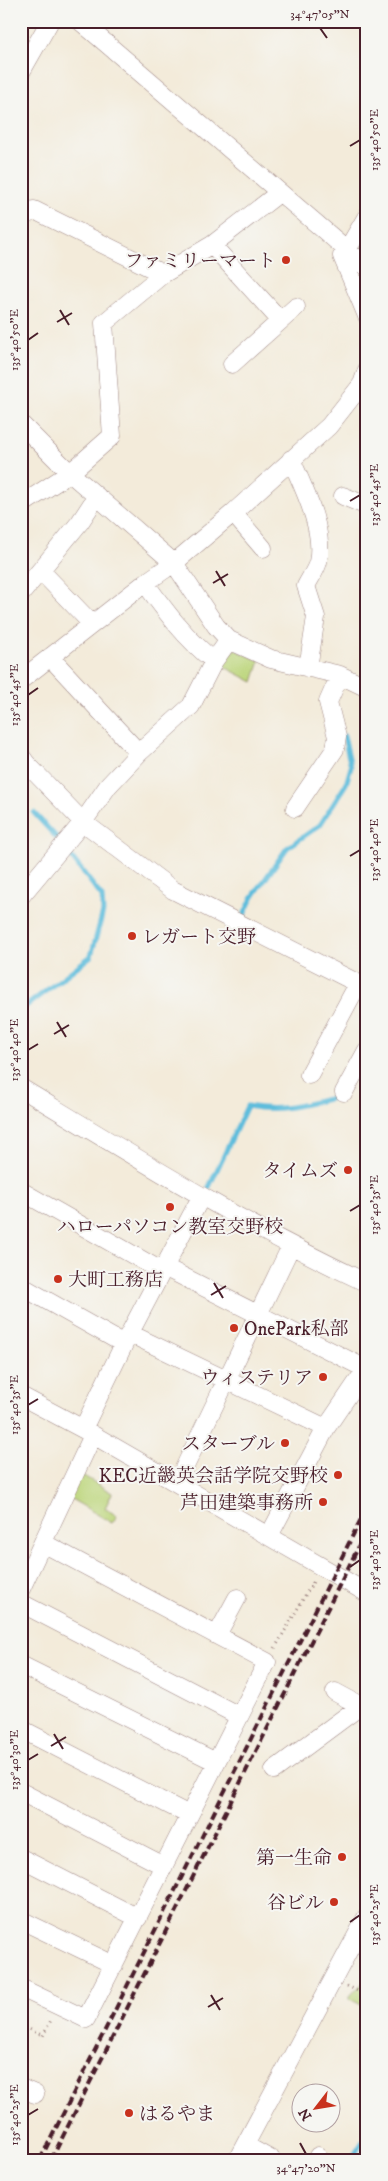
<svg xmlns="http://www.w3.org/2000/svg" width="388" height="2181" font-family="'IM FELL DW Pica','Noto Serif JP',serif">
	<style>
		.green { fill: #bcd57a; stroke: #837a52 }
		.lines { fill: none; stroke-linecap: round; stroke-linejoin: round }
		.stream { stroke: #5ebddc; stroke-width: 5 }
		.minor-casing { stroke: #9e8582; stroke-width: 19 }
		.path { stroke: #9e8582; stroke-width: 3; stroke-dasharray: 1 4; stroke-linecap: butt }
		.minor { stroke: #fff; stroke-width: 18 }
		.rail { stroke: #4a1f2b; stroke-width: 4; stroke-dasharray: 8 4; stroke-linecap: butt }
		.ticks { fill: none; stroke: #4a1f2b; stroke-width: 2 }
		.poi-dot { fill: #c8321e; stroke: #f6f6f2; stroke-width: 2 }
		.labels { text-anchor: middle; stroke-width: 4; stroke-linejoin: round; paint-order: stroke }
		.poi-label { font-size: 19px; fill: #4a1f2b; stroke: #f6f6f2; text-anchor: end }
		.neatline { fill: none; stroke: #4a1f2b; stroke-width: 2 }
		.ticks-label { font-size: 12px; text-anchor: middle; fill: #4a1f2b }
	</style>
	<rect width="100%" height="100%" fill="#f6f6f2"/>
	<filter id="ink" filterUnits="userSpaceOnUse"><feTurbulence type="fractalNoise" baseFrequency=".02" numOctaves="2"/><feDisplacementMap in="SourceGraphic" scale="10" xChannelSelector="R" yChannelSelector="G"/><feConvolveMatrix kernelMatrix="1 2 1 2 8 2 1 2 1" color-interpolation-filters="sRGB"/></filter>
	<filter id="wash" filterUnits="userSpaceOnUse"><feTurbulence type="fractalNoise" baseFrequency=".0096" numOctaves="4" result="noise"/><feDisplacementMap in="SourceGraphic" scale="20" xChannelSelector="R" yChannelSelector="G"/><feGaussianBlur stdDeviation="1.12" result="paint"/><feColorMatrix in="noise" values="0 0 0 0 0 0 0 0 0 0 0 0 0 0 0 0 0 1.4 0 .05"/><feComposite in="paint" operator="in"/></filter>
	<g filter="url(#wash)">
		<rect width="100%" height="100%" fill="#f3ebda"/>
		<path class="green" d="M234,649L260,661L253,682L221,665Z
			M77,1472L112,1493L105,1508L117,1516L112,1523L66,1496Z
			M367,1978V2008L348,1998Z"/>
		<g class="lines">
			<path class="stream" d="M242,919L252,898L287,848L320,825L346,784L351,767L344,736
				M21,1010L91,956L103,912L102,897L57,838L34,813
				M209,1187L247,1106C281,1113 304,1104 337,1097L339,1093
				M351,2160L367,2135"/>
		</g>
	</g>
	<g filter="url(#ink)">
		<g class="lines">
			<defs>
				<path id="minor" d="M80,21L367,267
					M21,72L50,21
					M367,216L347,250L342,256L367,316
					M21,218L34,210L163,274
					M212,245L280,320
					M232,364L296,307
					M367,370L362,384L329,426L233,513L174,563L216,626L229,640L271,659L340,675L367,688
					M21,424L70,473L21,505
					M291,459C303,487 325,530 318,562C316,570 310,578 306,586L316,617L308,668
					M343,496L367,506
					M233,513L263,548
					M41,571L92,624
					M145,583C166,612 186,639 214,661
					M21,594L80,522L97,496
					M50,657L139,753
					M21,680L145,583L174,563L70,473L112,436L104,323L163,274L212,245L279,193
					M21,756L26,763L83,822L173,890L367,988
					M295,808L335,749L337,737L328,702L340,675
					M21,896L83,822L108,786L139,753L191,706L214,661L229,640
					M309,1075L358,984
					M21,1088C135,1157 247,1227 367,1283
					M344,1092L367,1050
					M21,1191L163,1272
					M172,1271L366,1369L326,1428L269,1536
					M21,1286L124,1344
					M139,1338L326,1428
					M21,1396L83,1429L367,1593
					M83,1429L124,1344L201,1197
					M177,1483L291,1246
					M21,1589L93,1435
					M21,1603L239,1716
					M217,1635L237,1598
					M21,1665L216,1762
					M335,1692L361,1706
					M21,1729L189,1815
					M274,1770L367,1701
					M21,1792L164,1866
					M21,1858L138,1918
					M21,1920L114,1965
					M21,1988L86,2019L267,1662L43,1543
					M21,2088L35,2094
					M245,2145L272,2160
					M237,2160L367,1916
					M316,2160L318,2156"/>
			</defs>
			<use href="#minor" class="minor-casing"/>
			<path class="path" d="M275,1648L314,1580
				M347,1986L358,1991L367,1982
				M21,2025L43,2036L52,2018"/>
			<use href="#minor" class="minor"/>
			<path class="rail" d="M40,2160L367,1507
				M51,2160L367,1530"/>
		</g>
	</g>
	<path class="ticks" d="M320,28L327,38M350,146L360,140M60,310L69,325M57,322L72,313M28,340L38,333M350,501L360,495M216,571L225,586M213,583L228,574M28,695L38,688M350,856L360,850M57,1022L66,1037M54,1034L69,1025M28,1050L38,1044M350,1211L360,1205M214,1283L223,1298M211,1295L226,1286M28,1405L38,1399M350,1567L360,1560M54,1734L63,1749M51,1746L66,1737M28,1760L38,1754M350,1922L360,1915M211,1995L220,2010M208,2007L223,1998M28,2115L38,2109M300,2143L306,2154"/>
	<g class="poi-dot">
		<circle cx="286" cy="260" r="5"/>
		<circle cx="132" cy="936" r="5"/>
		<circle cx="348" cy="1170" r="5"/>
		<circle cx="170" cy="1207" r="5"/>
		<circle cx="58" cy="1279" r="5"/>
		<circle cx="234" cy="1328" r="5"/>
		<circle cx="323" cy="1377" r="5"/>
		<circle cx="285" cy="1443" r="5"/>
		<circle cx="338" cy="1475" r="5"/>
		<circle cx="323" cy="1502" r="5"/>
		<circle cx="342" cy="1857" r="5"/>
		<circle cx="334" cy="1902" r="5"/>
		<circle cx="129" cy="2113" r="5"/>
	</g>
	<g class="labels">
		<g class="poi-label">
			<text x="276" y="267">ファミリーマート</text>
			<text x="142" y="943" text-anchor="start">レガート交野</text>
			<text x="338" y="1177">タイムズ</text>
			<text x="170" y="1233" text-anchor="middle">ハローパソコン教室交野校</text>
			<text x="68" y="1286" text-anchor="start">大町工務店</text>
			<text x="244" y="1335" text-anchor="start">OnePark私部</text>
			<text x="313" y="1384">ウィステリア</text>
			<text x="275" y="1450">スターブル</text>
			<text x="328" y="1482">KEC近畿英会話学院交野校</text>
			<text x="313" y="1509">芦田建築事務所</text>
			<text x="332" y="1864">第一生命</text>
			<text x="324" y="1909">谷ビル</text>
			<text x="139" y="2120" text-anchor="start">はるやま</text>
		</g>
	</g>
	<rect width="388" height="2181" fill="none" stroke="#f6f6f2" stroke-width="55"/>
	<g transform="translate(316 2108) rotate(239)"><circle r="24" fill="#f6f6f2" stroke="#b1a0a2"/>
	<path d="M0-4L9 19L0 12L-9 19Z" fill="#c8321e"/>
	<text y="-8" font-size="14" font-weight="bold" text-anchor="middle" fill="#4a1f2b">N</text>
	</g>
	<rect x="28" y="28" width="332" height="2126" class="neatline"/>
	<g class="ticks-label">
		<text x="320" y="18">34°47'05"N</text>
		<text transform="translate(374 140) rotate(-90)" y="4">135°40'50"E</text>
		<text transform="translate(14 340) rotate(-90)" y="4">135°40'50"E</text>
		<text transform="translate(374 495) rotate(-90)" y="4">135°40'45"E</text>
		<text transform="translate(14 695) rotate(-90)" y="4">135°40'45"E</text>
		<text transform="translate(374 850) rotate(-90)" y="4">135°40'40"E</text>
		<text transform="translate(14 1050) rotate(-90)" y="4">135°40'40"E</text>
		<text transform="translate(374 1205) rotate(-90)" y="4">135°40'35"E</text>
		<text transform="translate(14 1405) rotate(-90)" y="4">135°40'35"E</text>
		<text transform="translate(374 1560) rotate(-90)" y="4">135°40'30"E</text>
		<text transform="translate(14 1760) rotate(-90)" y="4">135°40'30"E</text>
		<text transform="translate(374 1915) rotate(-90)" y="4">135°40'25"E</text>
		<text transform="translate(14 2115) rotate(-90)" y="4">135°40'25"E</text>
		<text x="306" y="2172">34°47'20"N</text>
	</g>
</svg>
